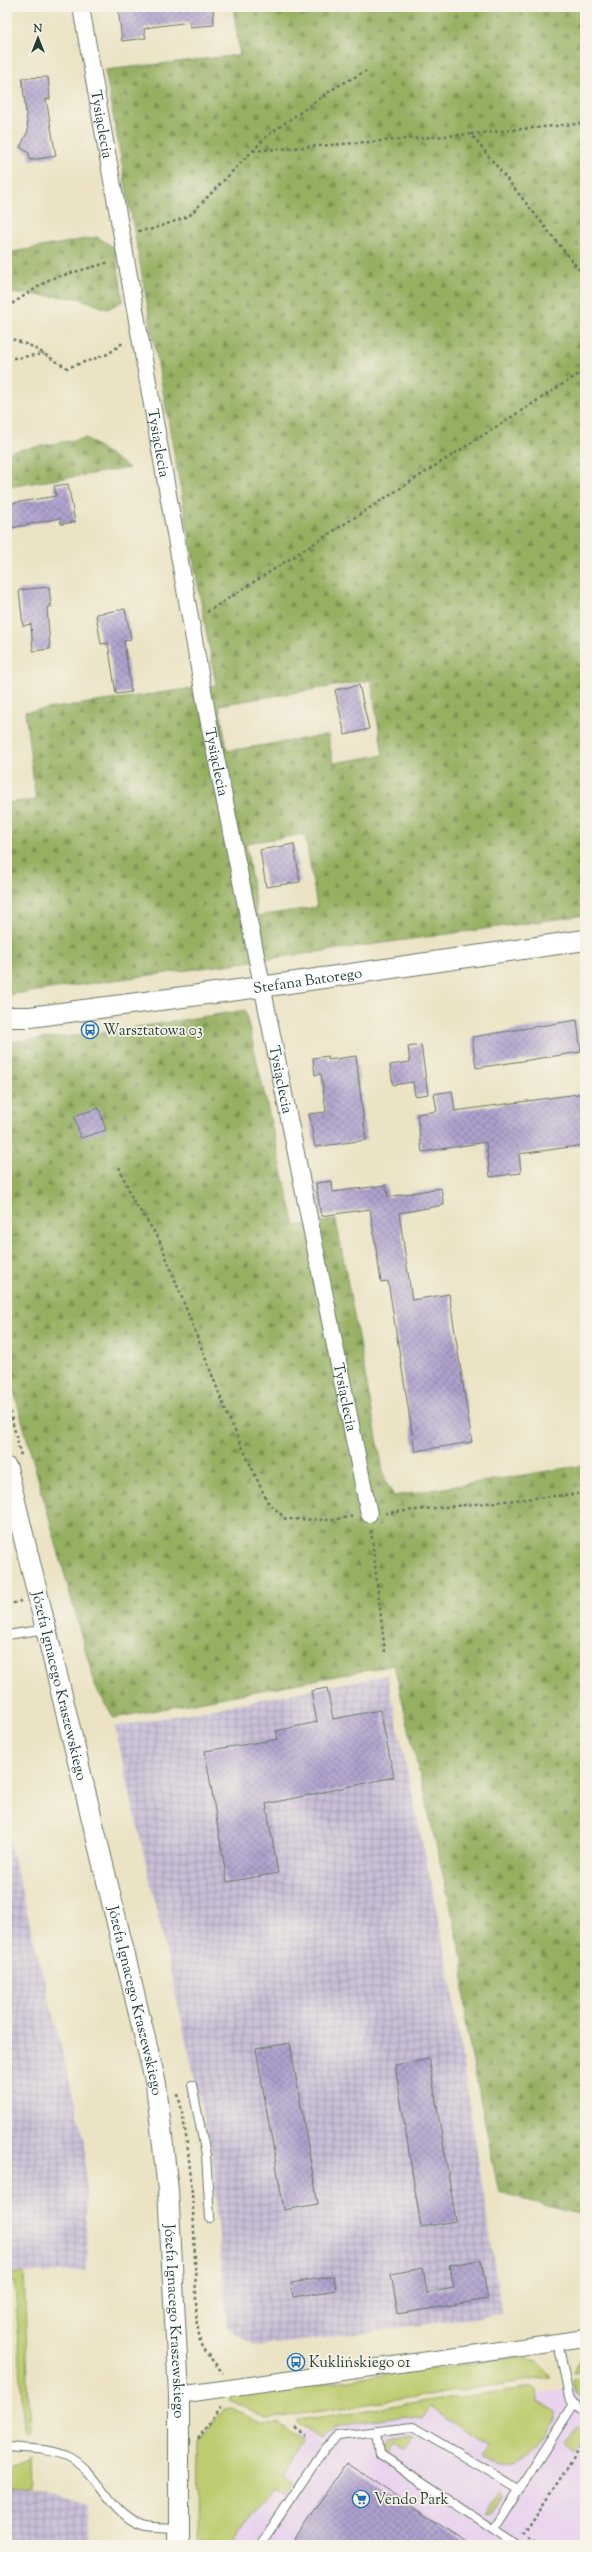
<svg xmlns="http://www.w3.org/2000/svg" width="592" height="2552" font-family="'Sorts Mill Goudy',serif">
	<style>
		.built { fill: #e8d2ee }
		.industrial { fill: url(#industrial-grid) }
		.grass { fill: #bdcc6f; stroke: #6e8452 }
		.forest { fill: url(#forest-firs); stroke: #5a764b; fill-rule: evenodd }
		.building { fill: url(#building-cross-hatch) }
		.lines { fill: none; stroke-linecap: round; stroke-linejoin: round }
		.service-casing { stroke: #676; stroke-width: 10 }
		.minor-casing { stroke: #676; stroke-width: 18 }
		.tertiary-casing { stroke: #676; stroke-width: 22 }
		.path { stroke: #676; stroke-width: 2.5; stroke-dasharray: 3 3; stroke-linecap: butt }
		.service { stroke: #fff; stroke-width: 8 }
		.minor { stroke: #fff; stroke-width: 16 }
		.tertiary { stroke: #fff; stroke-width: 20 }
		.labels { text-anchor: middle; stroke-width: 3.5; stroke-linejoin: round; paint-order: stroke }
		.street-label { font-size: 15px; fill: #1f3d34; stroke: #f7f3e8 }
		.poi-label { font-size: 15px; fill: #1f3d34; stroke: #f7f3e8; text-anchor: start }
	</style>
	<defs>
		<pattern id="industrial-grid" width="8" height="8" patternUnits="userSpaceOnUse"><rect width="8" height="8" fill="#c9bfd7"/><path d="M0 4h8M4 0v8" fill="none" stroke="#a39caf"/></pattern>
		<pattern id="forest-firs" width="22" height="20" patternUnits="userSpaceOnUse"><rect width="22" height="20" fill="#96b062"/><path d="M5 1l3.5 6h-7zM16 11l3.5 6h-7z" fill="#7a9052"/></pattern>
		<pattern id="building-cross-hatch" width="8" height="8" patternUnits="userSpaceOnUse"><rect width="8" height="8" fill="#aea1cd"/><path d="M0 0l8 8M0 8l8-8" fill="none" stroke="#8d84a7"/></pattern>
	</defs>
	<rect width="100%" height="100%" fill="#f7f3e8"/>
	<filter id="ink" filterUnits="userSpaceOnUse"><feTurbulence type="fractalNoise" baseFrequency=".025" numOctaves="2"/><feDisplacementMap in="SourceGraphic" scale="8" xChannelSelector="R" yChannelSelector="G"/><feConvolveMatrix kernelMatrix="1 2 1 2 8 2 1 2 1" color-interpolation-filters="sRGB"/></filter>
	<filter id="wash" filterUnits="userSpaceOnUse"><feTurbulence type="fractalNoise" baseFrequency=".012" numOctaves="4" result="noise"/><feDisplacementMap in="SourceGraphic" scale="16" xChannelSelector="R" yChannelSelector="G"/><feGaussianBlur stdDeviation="0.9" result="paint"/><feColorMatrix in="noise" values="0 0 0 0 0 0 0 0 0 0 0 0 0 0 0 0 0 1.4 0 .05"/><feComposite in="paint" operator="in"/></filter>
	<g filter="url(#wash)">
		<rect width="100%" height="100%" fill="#ebe3c4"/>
		<path class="built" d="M585,2386V2545H214L262,2438Z"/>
		<path class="industrial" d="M387,1675L448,1965L502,2314L255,2347L227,2327L212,2155L115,1727Z
			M7,1833L85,2142L87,2271L7,2274Z
			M31,2488L88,2505L89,2545H7V2489Z"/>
		<path class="grass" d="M24,2273L30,2434H27L24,2429L15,2282H7V2274Z
			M585,2352V2372L574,2373L579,2359Z
			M517,2357L538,2362L551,2377L267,2419L229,2400L231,2396Z
			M585,2378V2402L577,2393L573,2379Z
			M532,2387L537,2390L538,2401L556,2412L555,2419C542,2444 516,2482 483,2458L490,2447L429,2407L422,2418L405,2416L346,2425L337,2427L321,2439L298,2424V2420Z
			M231,2408L264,2425L278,2423L302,2440L280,2473L291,2481L282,2494L271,2487L233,2545H198L199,2442L223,2409Z
			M577,2426L585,2431V2437L576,2451L564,2441Z
			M410,2435L416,2437L408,2448L397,2441L390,2452L386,2444L390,2438Z
			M30,2457L31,2488L7,2489V2469L28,2461Z
			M499,2492L502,2497L492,2514L486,2515Z"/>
		<path class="forest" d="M233,7H585V915L7,995V803L36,800L25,712L216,685L105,70L240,55ZM371,680L383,755L333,763L328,735L227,751L219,705ZM305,834L317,907L257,916L246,843Z
			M97,237L115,248L123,301L107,309L79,298L7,293V253Z
			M86,438L129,468L7,487V452Z
			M245,1010L295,1226L336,1220L385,1481L394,1496L585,1465V2216L499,2193L465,2023L463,1960L394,1665L114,1718L96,1688L7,1366V1042L94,1034Z"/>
		<g id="blocks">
			<path class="building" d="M118,7H213L214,25L190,27V22L151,27L144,29L146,38L122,41Z
				M48,77L50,99H46L56,156L30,160L29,153L20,147L28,131L22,78Z
				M68,484L75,522L61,524L60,518L7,529V504L56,496L54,486Z
				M49,587L51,607H47L50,649L33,651L31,624L23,626L19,590Z
				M125,609L131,639L124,641L131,692L116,694L108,643L101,644L96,614Z
				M359,685L369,729L345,735L335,690Z
				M294,844L300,882L266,887L260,850Z
				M577,1020L581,1052L476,1068L472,1037Z
				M421,1045L428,1094L415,1096L413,1082L393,1085L390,1065L410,1062L408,1047Z
				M328,1056V1060L356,1056L366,1140L315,1147L309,1114L326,1112L321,1074L315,1075L313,1058Z
				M452,1091L455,1111L585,1093V1145L519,1154L521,1173L490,1177L486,1142L422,1152L417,1114L437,1111L434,1094Z
				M99,1108L106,1130L81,1138L74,1116Z
				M332,1181L333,1192L386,1185L388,1197L441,1188L444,1205L399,1213L412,1300L449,1294L472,1442L415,1451L388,1281L381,1282L370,1209L321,1216L316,1183Z
				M327,1688L333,1719L380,1710L394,1777L266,1804L278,1873L227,1882L205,1751L278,1739L276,1731L317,1722L311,1691Z
				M290,2043L318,2204L284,2210L256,2049Z
				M429,2059L456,2221L421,2227L395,2065Z
				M481,2260L488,2299L398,2314L391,2274L423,2268L427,2293L454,2288L449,2265Z
				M334,2276L336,2290L293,2297L291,2283Z
				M346,2463L447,2530L470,2545H291Z"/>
		</g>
	</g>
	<g filter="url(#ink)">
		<use href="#blocks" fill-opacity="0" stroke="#676" stroke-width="1"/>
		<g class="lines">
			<defs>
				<path id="service" d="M7,1635L46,1629
					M192,2085L206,2155L210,2218
					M558,2342L569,2397L573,2403L585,2411
					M377,2431L380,2454L516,2545
					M7,2447C27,2449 48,2448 67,2456C100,2471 108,2513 142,2525C153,2528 167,2527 178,2528
					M494,2529L574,2404
					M260,2545L325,2448L338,2436L413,2427L520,2490"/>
				<g id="minor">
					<path id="s1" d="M81,7L208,718L369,1514"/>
					<path d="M179,2395L585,2338"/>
				</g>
				<g id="tertiary">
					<path id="s2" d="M7,1017H30L261,987L585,940"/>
					<path id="s3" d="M7,1468L156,2084L168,2190L179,2395V2545"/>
				</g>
			</defs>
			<use href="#service" class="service-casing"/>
			<use href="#minor" class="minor-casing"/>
			<use href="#tertiary" class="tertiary-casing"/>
			<path class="path" d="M471,134L585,123
				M253,151L471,134L585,277
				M138,231L153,229L189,216L268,135L336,87L366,71
				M7,307L50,279L110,262
				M7,337L31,346L67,368L108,354L124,342
				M7,359L44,354
				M207,612L585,370
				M119,1167L133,1200L159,1239L228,1416L267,1501L286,1519L333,1520L354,1516
				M7,1400L21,1456
				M385,1513L585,1493
				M371,1530L385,1652
				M7,1605L21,1601
				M585,2042L580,2043L585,2062
				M178,2094C196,2171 194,2252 197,2331L202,2348L223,2373
				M580,2424L585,2427
				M295,2428L306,2435
				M198,2439L222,2405
				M523,2535L585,2441
				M527,2538L538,2545"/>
			<use href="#service" class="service"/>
			<use href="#minor" class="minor"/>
			<use href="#tertiary" class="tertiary"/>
		</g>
	</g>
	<defs>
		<symbol id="bus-ring" viewBox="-11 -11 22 22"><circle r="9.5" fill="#f7f3e8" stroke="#1f6fb2" stroke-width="1.5"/><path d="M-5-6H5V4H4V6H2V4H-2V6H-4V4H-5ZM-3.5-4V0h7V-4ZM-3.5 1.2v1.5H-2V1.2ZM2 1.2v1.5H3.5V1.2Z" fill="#1f6fb2"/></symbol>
		<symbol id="supermarket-ring" viewBox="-11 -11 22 22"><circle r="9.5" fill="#f7f3e8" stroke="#1f6fb2" stroke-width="1.5"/><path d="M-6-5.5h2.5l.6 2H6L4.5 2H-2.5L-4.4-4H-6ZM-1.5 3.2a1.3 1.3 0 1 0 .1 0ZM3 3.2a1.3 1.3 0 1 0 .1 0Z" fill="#1f6fb2"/></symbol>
	</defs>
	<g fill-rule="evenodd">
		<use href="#bus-ring" x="80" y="1020" width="20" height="20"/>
		<use href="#bus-ring" x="286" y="2352" width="20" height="20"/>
		<use href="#supermarket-ring" x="351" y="2489" width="20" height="20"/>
	</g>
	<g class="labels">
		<g class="street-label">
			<text dy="5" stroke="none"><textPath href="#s1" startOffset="119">Tysiąclecia</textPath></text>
			<text dy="5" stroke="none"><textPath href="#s1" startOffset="443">Tysiąclecia</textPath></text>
			<text dy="5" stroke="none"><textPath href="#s1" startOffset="767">Tysiąclecia</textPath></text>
			<text dy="5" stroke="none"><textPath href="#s2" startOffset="303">Stefana Batorego</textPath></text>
			<text dy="5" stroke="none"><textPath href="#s1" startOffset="1091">Tysiąclecia</textPath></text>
			<text dy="5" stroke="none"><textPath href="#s1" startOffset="1415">Tysiąclecia</textPath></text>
			<text dy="5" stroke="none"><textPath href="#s3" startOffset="224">Józefa Ignacego Kraszewskiego</textPath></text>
			<text dy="5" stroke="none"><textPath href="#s3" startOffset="548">Józefa Ignacego Kraszewskiego</textPath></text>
			<text dy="5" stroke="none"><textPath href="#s3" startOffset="872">Józefa Ignacego Kraszewskiego</textPath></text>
		</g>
		<g class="poi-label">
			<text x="103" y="1035">Warsztatowa 03</text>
			<text x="309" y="2367">Kuklińskiego 01</text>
			<text x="374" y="2504">Vendo Park</text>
		</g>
	</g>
	<rect width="592" height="2552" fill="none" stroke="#f7f3e8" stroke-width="24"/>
	<g transform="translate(38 38)" stroke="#f7f3e8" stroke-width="3" paint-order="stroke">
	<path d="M0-3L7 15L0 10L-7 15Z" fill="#1f3d34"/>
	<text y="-6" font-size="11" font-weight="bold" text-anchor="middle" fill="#1f3d34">N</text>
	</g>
</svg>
